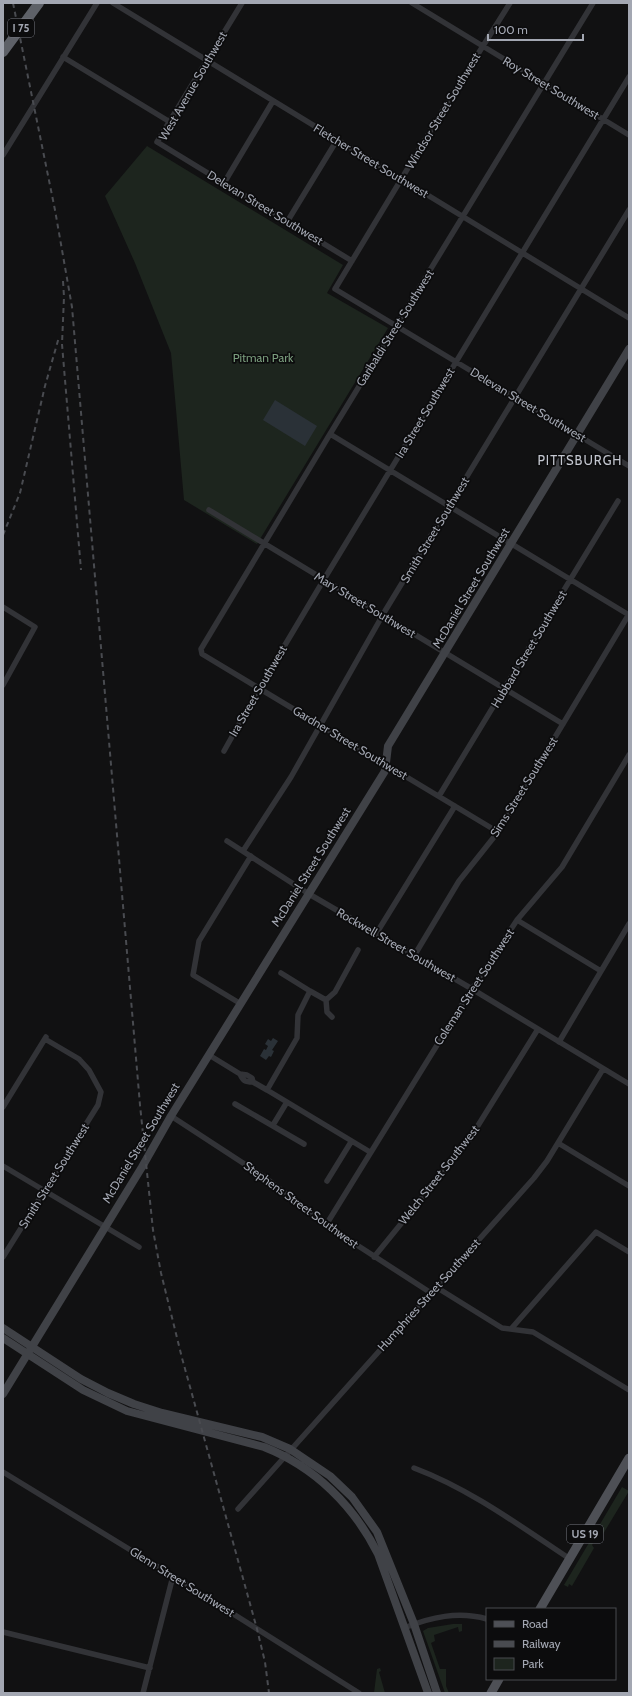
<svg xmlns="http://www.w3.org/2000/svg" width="632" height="1696" font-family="Cabin,sans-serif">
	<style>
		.green { fill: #1d251e }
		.water { fill: #2a3137 }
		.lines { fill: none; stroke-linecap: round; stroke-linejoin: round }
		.street { stroke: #323337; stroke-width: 5.5 }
		.secondary { stroke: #404247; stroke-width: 8 }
		.primary { stroke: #4e5056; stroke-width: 9 }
		.highway { stroke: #5e6168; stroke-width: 10 }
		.rail { stroke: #494b50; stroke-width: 2; stroke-dasharray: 5 4; stroke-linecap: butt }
		.labels { text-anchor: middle; stroke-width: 3.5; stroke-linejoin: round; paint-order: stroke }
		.shield { fill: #0c0c0d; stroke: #767880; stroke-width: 1 }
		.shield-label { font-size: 11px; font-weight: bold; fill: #a3a7b2 }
		.street-label { font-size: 12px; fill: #a3a7b2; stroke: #0c0c0d }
		.park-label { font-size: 12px; fill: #7a9d7d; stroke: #0c0c0d }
		.neighbourhood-label { font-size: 13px; letter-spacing: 1px; fill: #c3c6cf; stroke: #0c0c0d }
	</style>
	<rect width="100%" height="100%" fill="#111112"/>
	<path class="green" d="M147,146L343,265L327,293L388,328L257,544L184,500L171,353L135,263L105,196Z
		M622,1487L629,1491L600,1539L596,1538L592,1545L594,1548L572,1586L569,1584L568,1587L564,1585Z
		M453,1624H462V1631L459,1632L458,1627L434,1635L435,1641L431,1643L440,1669H446V1686L449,1693H445L423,1631L428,1628Z
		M380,1668L381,1671L379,1672L385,1693H374L377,1669Z"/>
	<path class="water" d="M275,400L317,426L305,446L263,420Z
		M273,1038L278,1041L272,1050L274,1051L271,1057L269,1056L266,1060L260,1056L264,1049L266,1050L268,1046L265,1044L268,1039L271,1041Z"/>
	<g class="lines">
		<path class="street" d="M113,3L629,318
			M242,3L157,142L352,261
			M412,3L629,135
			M510,3L449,100L335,289L629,466
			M63,57L170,122
			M3,155L97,3
			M224,183L273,101
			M287,222L337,140
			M330,434L629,615
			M209,510L563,724
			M3,607L35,627L3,685
			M224,751L257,692L326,576L629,77
			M439,796L618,501
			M498,832L202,654L201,649L330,434L593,3
			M227,841L309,894L467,986L629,1084
			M243,851L291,777L385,611L629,210
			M517,920L601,971
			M376,934L455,806
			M414,956L459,881L498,832L629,614
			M281,973L310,991
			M326,1000L335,992L358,950
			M241,1004L193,975L199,941L251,856
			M332,1017L327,1012L326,1000L310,991L298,1015L297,1038L267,1090L370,1152
			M559,1042L629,924
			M209,1055L240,1074L247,1075L252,1078L253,1082
			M240,1074C243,1081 245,1082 253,1082
			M253,1082L267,1090
			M235,1104L304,1144
			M3,1107L46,1037
			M171,1116L263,1176L326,1225L431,1293
			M273,1125L287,1102
			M558,1143L629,1186
			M3,1166L139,1247
			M327,1181L351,1142
			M326,1225L468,995L517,920L562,867L629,755
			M3,1257L98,1105L101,1092L89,1070L79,1059L45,1039
			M374,1257L469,1140L538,1029
			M436,1287L502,1328L533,1332L629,1390
			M511,1329L596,1232L629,1252
			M414,1468C470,1489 520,1526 570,1559
			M3,1472L173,1576L359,1693
			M238,1509L534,1178L547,1161L603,1069
			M404,1628C431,1617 458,1611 487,1619
			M3,1632L150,1668
			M143,1693L173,1576"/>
		<path class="secondary" d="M3,1328L81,1379L108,1393L134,1404L162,1413L262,1437L290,1449L330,1476L352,1497L377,1532L414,1624L437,1693
			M3,1338L83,1390L127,1411L264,1447C315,1467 354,1506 378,1554L428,1693
			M3,1394L142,1167L171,1116L385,771L388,746L629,349"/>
		<path class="primary" d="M540,1609L629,1458
			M491,1693L499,1679"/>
		<path class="highway" d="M3,52L39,3"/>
		<path class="rail" d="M13,3L55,210L72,307L140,1105L153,1230L161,1273L182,1358L257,1629L265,1662L269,1693
			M63,281L64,297L62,344L81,570
			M3,535L20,493L45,386L59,337"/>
	</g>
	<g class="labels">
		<g class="shield">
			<rect x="8" y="19" width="26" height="18" rx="3"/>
			<rect x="567" y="1525" width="36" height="18" rx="3"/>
		</g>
		<g class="shield-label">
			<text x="21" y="32">I 75</text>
			<text x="585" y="1538">US 19</text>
		</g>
		<g class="street-label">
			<text transform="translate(193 86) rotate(-60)" y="4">West Avenue Southwest</text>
			<text transform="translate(551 88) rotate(31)" y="4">Roy Street Southwest</text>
			<text transform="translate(443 111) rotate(-59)" y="4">Windsor Street Southwest</text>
			<text transform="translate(371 161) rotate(31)" y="4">Fletcher Street Southwest</text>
			<text transform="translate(265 208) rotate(31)" y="4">Delevan Street Southwest</text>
			<text transform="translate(395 328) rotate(-58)" y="4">Garibaldi Street Southwest</text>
			<text transform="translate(528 405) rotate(31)" y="4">Delevan Street Southwest</text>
			<text transform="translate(425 413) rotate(-59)" y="4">Ira Street Southwest</text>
			<text transform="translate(435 530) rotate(-59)" y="4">Smith Street Southwest</text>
			<text transform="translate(471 588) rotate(-59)" y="4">McDaniel Street Southwest</text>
			<text transform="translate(365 605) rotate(31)" y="4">Mary Street Southwest</text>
			<text transform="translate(529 649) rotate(-59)" y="4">Hubbard Street Southwest</text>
			<text transform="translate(258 691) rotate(-60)" y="4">Ira Street Southwest</text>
			<text transform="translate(350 743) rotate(31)" y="4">Gardner Street Southwest</text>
			<text transform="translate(524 787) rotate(-58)" y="4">Sims Street Southwest</text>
			<text transform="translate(311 867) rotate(-58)" y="4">McDaniel Street Southwest</text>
			<text transform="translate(396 945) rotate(30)" y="4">Rockwell Street Southwest</text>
			<text transform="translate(474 987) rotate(-57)" y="4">Coleman Street Southwest</text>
			<text transform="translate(141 1143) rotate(-59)" y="4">McDaniel Street Southwest</text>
			<text transform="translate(439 1175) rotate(-52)" y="4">Welch Street Southwest</text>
			<text transform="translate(54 1176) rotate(-58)" y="4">Smith Street Southwest</text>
			<text transform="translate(301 1205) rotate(36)" y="4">Stephens Street Southwest</text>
			<text transform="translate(429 1295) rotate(-48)" y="4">Humphries Street Southwest</text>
			<text transform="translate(182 1582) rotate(32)" y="4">Glenn Street Southwest</text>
		</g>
		<g class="park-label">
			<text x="263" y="362">Pitman Park</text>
		</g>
		<g class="neighbourhood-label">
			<text x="580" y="465">PITTSBURGH</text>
		</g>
	</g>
	<rect width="632" height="1696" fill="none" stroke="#a3a7b2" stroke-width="8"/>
	<rect x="486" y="1608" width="130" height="72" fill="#0c0c0d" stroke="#484a4f"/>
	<rect x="494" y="1621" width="20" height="6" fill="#4e5056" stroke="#484a4f"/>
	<text x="522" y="1628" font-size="12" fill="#a3a7b2">Road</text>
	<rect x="494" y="1641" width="20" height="6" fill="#494b50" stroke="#484a4f"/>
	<text x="522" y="1648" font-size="12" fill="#a3a7b2">Railway</text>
	<rect x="494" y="1658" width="20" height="12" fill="#1d251e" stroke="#484a4f"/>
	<text x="522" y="1668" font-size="12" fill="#a3a7b2">Park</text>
	<path d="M488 34v6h95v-6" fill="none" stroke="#a3a7b2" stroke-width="2"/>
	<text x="494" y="34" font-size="12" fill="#a3a7b2" stroke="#0c0c0d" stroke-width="3" paint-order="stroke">100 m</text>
</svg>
